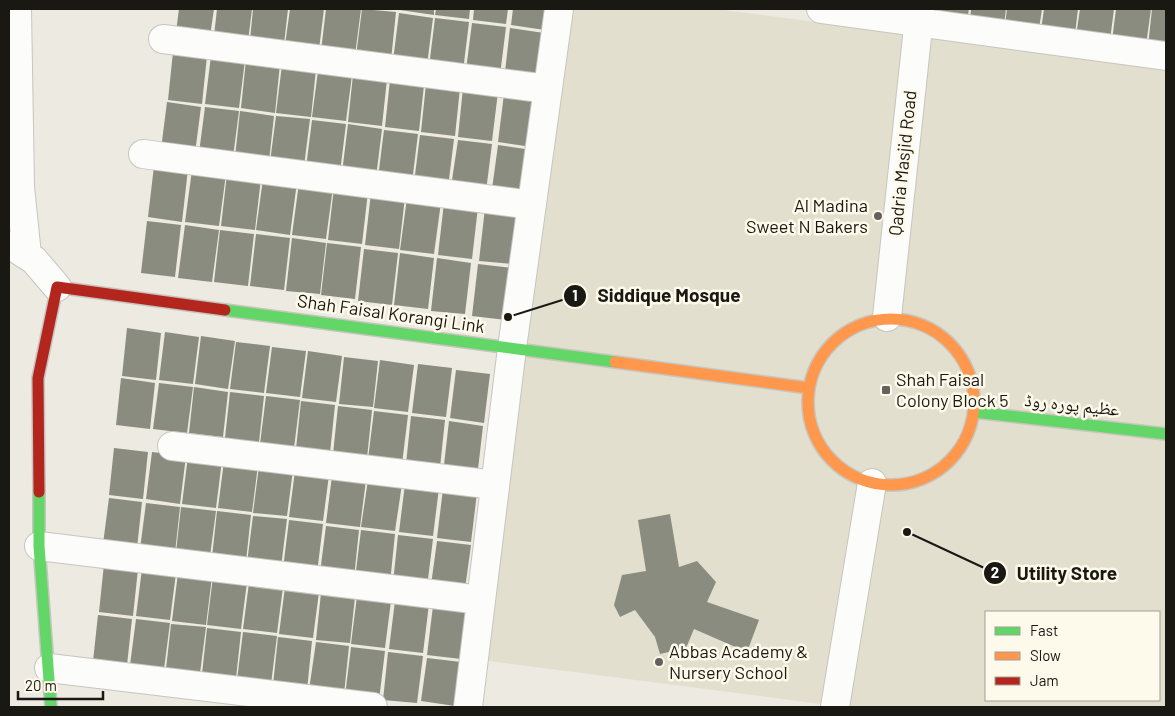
<svg xmlns="http://www.w3.org/2000/svg" width="1175" height="716" font-family="Barlow,'Noto Naskh Arabic',sans-serif">
	<style>
		.built { fill: #e2dfce; fill-rule: evenodd }
		.building { fill: #8a8c80 }
		.lines { fill: none; stroke-linecap: round; stroke-linejoin: round }
		.street-casing { stroke: #c7c5be; stroke-width: 30 }
		.fast-casing { stroke: #c7c5be; stroke-width: 14 }
		.slow-casing { stroke: #c7c5be; stroke-width: 14 }
		.jam-casing { stroke: #c7c5be; stroke-width: 14 }
		.street { stroke: #fcfcfa; stroke-width: 28 }
		.fast { stroke: #63d668; stroke-width: 11 }
		.slow { stroke: #ff974d; stroke-width: 11 }
		.jam { stroke: #b3261e; stroke-width: 11 }
		.poi-dot { fill: #63625b; stroke: #fefaeb; stroke-width: 2 }
		.labels { text-anchor: middle; stroke-width: 5; stroke-linejoin: round; paint-order: stroke }
		.street-label { font-size: 18px; fill: #191813; stroke: #fefaeb }
		.poi-label { font-size: 18px; fill: #191813; stroke: #fefaeb; text-anchor: start }
		.leader { fill: none; stroke: #191813; stroke-width: 2 }
		.callout-dot { fill: #191813; stroke: #fefaeb; stroke-width: 2 }
		.mark-label { font-size: 15px; text-anchor: middle; font-weight: bold; fill: #fff }
		.callout-label { font-size: 19px; text-anchor: middle; font-weight: bold; fill: #191813; stroke: #fefaeb; stroke-width: 5; stroke-linejoin: round; paint-order: stroke }
	</style>
	<rect width="100%" height="100%" fill="#eceae1"/>
	<path class="built" d="M566,9H716L1166,68V707H821V704L481,660ZM986,612H1159V700H986Z"/>
	<path class="building" d="M179,9H214L210,36L176,32Z
		M217,9H252L248,41L214,36Z
		M253,9H288L284,44L250,40Z
		M290,9H324L319,49L285,45Z
		M326,9H361L355,55L321,51Z
		M362,9L396,12L391,60L356,56Z
		M400,9H434V15L400,10Z
		M436,9H470L469,19L435,15Z
		M474,9H508L506,24L473,20Z
		M513,9H547L545,30L511,25Z
		M941,9H969L967,21L940,18Z
		M971,9H1006L1004,25L970,21Z
		M1007,9H1042L1039,29L1005,25Z
		M1044,9H1078L1075,34L1041,30Z
		M1080,9H1114L1110,40L1076,36Z
		M1116,9H1151L1146,45L1112,41Z
		M1152,9H1166V48L1148,46Z
		M399,13L433,18L427,65L393,61Z
		M435,18L469,22L463,71L429,67Z
		M472,23L506,27L500,75L466,70Z
		M510,28L544,33L539,76L505,72Z
		M173,52L207,56L202,104L168,100Z
		M211,56L245,60L239,108L205,104Z
		M246,60L280,64L275,113L241,108Z
		M282,65L316,69L311,117L276,113Z
		M318,71L352,75L346,121L312,117Z
		M353,75L387,79L382,126L348,122Z
		M390,80L424,85L419,131L385,127Z
		M426,84L460,88L455,136L421,132Z
		M463,88L498,92L492,141L458,137Z
		M504,94L538,98L532,147L498,142Z
		M167,102L201,107L195,153L161,149Z
		M205,107L239,111L233,157L199,153Z
		M240,111L274,116L269,161L235,157Z
		M276,116L310,119L304,166L270,162Z
		M312,120L346,124L340,172L306,168Z
		M348,124L382,129L376,177L342,173Z
		M384,130L418,134L412,182L378,178Z
		M420,135L454,139L448,187L414,183Z
		M458,140L492,144L486,191L451,187Z
		M498,145L532,150L526,193L492,189Z
		M154,166L188,169L182,222L148,217Z
		M192,170L226,174L219,226L185,222Z
		M227,174L261,178L255,230L221,226Z
		M263,179L297,182L290,235L256,230Z
		M299,183L333,187L326,239L292,235Z
		M334,187L368,192L362,244L328,240Z
		M371,193L405,197L399,249L365,245Z
		M407,198L441,202L434,254L400,250Z
		M444,203L478,207L472,259L438,255Z
		M485,208L519,213L513,264L479,261Z
		M147,221L181,225L175,277L141,273Z
		M185,225L219,230L212,282L178,278Z
		M220,230L254,234L248,286L214,282Z
		M256,234L290,238L284,290L250,286Z
		M292,238L326,243L320,294L286,291Z
		M327,243L361,247L355,299L321,295Z
		M364,249L398,253L392,305L358,301Z
		M400,253L434,258L428,309L394,305Z
		M437,258L471,263L465,314L431,311Z
		M478,264L512,268L506,320L472,316Z
		M127,328L161,333L156,380L122,376Z
		M165,332L199,337L193,384L159,380Z
		M201,336L235,341L228,389L195,384Z
		M236,342L270,346L264,393L230,389Z
		M272,347L306,351L300,397L266,393Z
		M308,351L342,356L336,402L302,398Z
		M344,357L378,361L373,407L339,404Z
		M380,360L414,365L408,412L374,408Z
		M418,364L452,368L446,417L412,413Z
		M456,370L490,374L484,423L450,418Z
		M121,378L155,383L150,429L116,425Z
		M159,383L193,387L187,433L153,429Z
		M194,387L228,392L223,437L189,433Z
		M230,392L264,396L259,442L225,438Z
		M266,396L300,400L294,448L260,444Z
		M301,401L335,405L330,453L296,449Z
		M338,406L372,410L367,458L333,454Z
		M374,411L408,415L402,464L368,459Z
		M411,416L445,420L440,467L406,464Z
		M449,421L483,426L478,469L444,465Z
		M114,448L148,452L143,499L109,495Z
		M152,452L186,456L180,504L146,499Z
		M188,456L222,460L216,508L182,504Z
		M224,461L258,465L252,512L218,508Z
		M259,466L293,470L287,516L253,513Z
		M295,471L329,475L323,521L289,517Z
		M332,476L366,480L360,527L326,523Z
		M368,480L402,484L395,531L361,527Z
		M405,484L439,488L433,536L399,532Z
		M443,489L477,493L471,542L437,538Z
		M109,498L142,502L137,548L103,544Z
		M146,503L180,507L175,553L140,549Z
		M181,507L216,511L210,556L176,552Z
		M217,511L251,515L246,561L212,557Z
		M670,514L679,567L697,561L716,582L707,602L759,620L747,652L694,629L686,648L660,654L655,637L635,610L620,617L614,605L622,575L646,571L638,520Z
		M253,516L287,519L281,567L247,563Z
		M289,520L323,524L317,573L283,569Z
		M326,526L359,530L354,578L320,573Z
		M361,530L395,534L390,583L355,579Z
		M398,535L433,539L427,587L393,583Z
		M437,541L471,545L465,589L431,585Z
		M104,564L138,569L133,616L99,612Z
		M142,569L176,573L170,620L136,616Z
		M178,573L212,577L206,625L172,621Z
		M213,577L247,582L241,629L207,625Z
		M249,583L283,587L277,633L243,629Z
		M285,587L319,592L313,638L279,634Z
		M321,593L355,597L350,643L316,640Z
		M357,596L391,601L385,648L351,644Z
		M395,601L429,604L423,653L389,649Z
		M433,606L467,610L461,659L427,655Z
		M98,615L132,619L127,665L93,661Z
		M136,619L170,623L164,669L130,665Z
		M171,624L206,627L200,673L166,669Z
		M207,628L241,632L236,678L202,674Z
		M243,632L277,636L271,684L237,680Z
		M278,637L312,641L307,690L273,685Z
		M316,642L349,646L344,694L309,690Z
		M351,647L385,651L379,700L345,696Z
		M388,652L423,656L417,703L383,700Z
		M427,658L461,662L455,706L421,701Z"/>
	<g class="lines">
		<defs>
			<path id="street" d="M17,9L20,187L27,255
				M821,9L1166,56
				M163,39L548,89
				M143,154L532,205
				M12,246L34,260L57,287
				M887,317L920,9
				M172,446L495,485
				M39,546L481,600
				M49,668L373,707
				M468,707L512,348L559,9
				M835,707L872,483"/>
			<path id="fast" d="M225,310L615,362
				M974,412L1166,434
				M39,492V546L51,707"/>
			<path id="slow" d="M808 402a83 83 0 1 1 166 0a83 83 0 1 1-166 0Z
				M615,362L809,388"/>
			<path id="jam" d="M39,492L38,378L57,287L225,310"/>
		</defs>
		<use href="#street" class="street-casing"/>
		<use href="#fast" class="fast-casing"/>
		<use href="#slow" class="slow-casing"/>
		<use href="#jam" class="jam-casing"/>
		<use href="#street" class="street"/>
		<use href="#fast" class="fast"/>
		<use href="#slow" class="slow"/>
		<use href="#jam" class="jam"/>
	</g>
	<g class="poi-dot">
		<circle cx="878" cy="216" r="5"/>
		<rect x="881" y="385" width="10" height="10" rx="2.5"/>
		<circle cx="659" cy="662" r="5"/>
	</g>
	<g class="labels">
		<g class="street-label">
			<text transform="translate(903 163) rotate(-84)" y="6">Qadria Masjid Road</text>
			<text transform="translate(391 314) rotate(8)" y="6">Shah Faisal Korangi Link</text>
			<text transform="translate(1072 405) rotate(6)" y="6">عظیم پورہ روڈ</text>
		</g>
		<g class="poi-label">
			<text x="868" y="212" text-anchor="end">Al Madina<tspan x="868" dy="21">Sweet N Bakers</tspan></text>
			<text x="896" y="386">Shah Faisal<tspan x="896" dy="21">Colony Block 5</tspan></text>
			<text x="669" y="658">Abbas Academy &amp;<tspan x="669" dy="21">Nursery School</tspan></text>
		</g>
	</g>
	<path class="leader" d="M508 317L575 296M907 532L995 573"/>
	<g class="callout-dot">
		<circle cx="508" cy="317" r="5"/>
		<circle cx="907" cy="532" r="5"/>
		<circle cx="575" cy="296" r="12"/>
		<circle cx="995" cy="573" r="12"/>
	</g>
	<g class="mark-label">
		<text x="575" y="301">1</text>
		<text x="995" y="578">2</text>
	</g>
	<g class="callout-label">
		<text x="669" y="302">Siddique Mosque</text>
		<text x="1067" y="580">Utility Store</text>
	</g>
	<rect width="1175" height="716" fill="none" stroke="#191813" stroke-width="20"/>
	<rect x="985" y="611" width="175" height="90" fill="#fefaeb" stroke="#a2a095"/>
	<rect x="995" y="627" width="25" height="8" fill="#63d668" stroke="#a2a095"/>
	<text x="1030" y="636" font-size="15" fill="#191813">Fast</text>
	<rect x="995" y="652" width="25" height="8" fill="#ff974d" stroke="#a2a095"/>
	<text x="1030" y="661" font-size="15" fill="#191813">Slow</text>
	<rect x="995" y="677" width="25" height="8" fill="#b3261e" stroke="#a2a095"/>
	<text x="1030" y="686" font-size="15" fill="#191813">Jam</text>
	<path d="M18 691v8h85v-8" fill="none" stroke="#191813" stroke-width="2.5"/>
	<text x="25" y="691" font-size="15" fill="#191813" stroke="#fefaeb" stroke-width="4" paint-order="stroke">20 m</text>
</svg>
